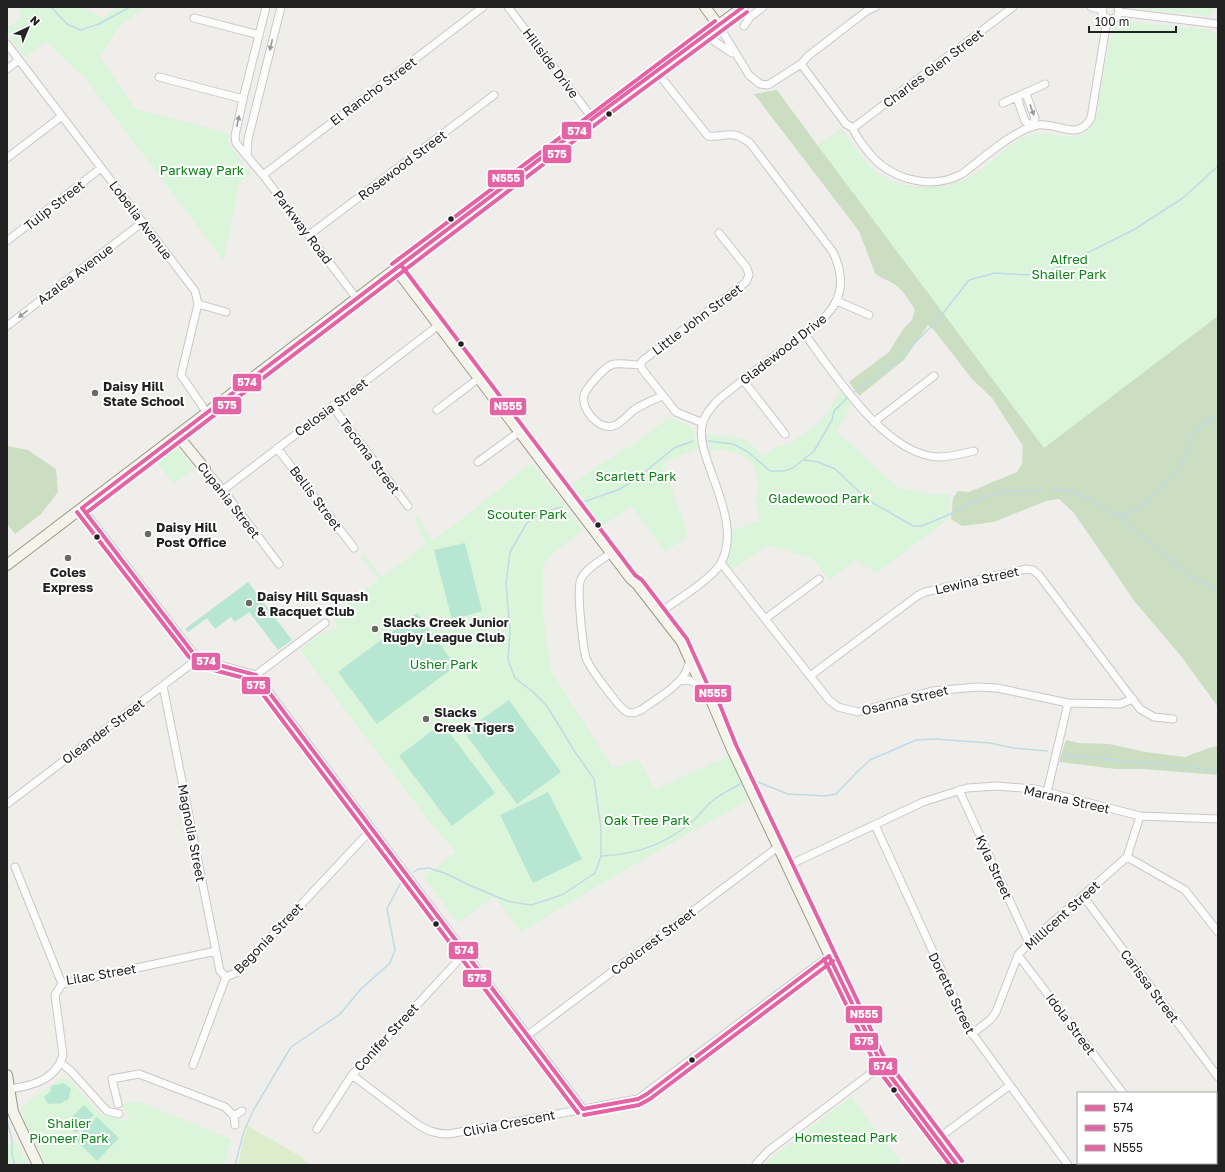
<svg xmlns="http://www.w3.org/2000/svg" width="1225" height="1172" font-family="'Golos Text',sans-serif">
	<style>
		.grass { fill: #ddeccb }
		.forest { fill: #cbdec1 }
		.park { fill: #daf5da }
		.pitch { fill: #b7e6d2 }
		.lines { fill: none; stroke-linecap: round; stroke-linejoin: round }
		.stream { stroke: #bfdbe3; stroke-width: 1.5 }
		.street-casing { stroke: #c9c8c7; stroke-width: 9 }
		.secondary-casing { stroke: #999a82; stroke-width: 12 }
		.street { stroke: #fdfcfc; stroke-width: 7 }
		.secondary { stroke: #f4f4ed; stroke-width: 10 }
		.bus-1-casing { stroke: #fff; stroke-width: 7 }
		.bus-2-casing { stroke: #fff; stroke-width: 7 }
		.bus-3-casing { stroke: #fff; stroke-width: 7 }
		.bus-1 { stroke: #e463a4; stroke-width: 4 }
		.bus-2 { stroke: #e463a4; stroke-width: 4 }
		.bus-3 { stroke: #e463a4; stroke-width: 4 }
		.oneway { fill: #9a9a9a }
		.bus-dot { fill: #222; stroke: #fff; stroke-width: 1.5 }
		.poi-dot { fill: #6a6968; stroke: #fff; stroke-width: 1.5 }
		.labels { text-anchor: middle; stroke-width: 4; stroke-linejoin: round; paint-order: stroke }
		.street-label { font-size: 13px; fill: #222; stroke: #fff }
		.park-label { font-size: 13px; fill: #0c8416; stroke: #fff }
		.poi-label { font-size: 13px; font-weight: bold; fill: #222; stroke: #fff; text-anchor: start }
		.line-badge { stroke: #fff; stroke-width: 1.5 }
		.badge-label { font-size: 11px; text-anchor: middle; font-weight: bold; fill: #fff }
	</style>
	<rect width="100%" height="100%" fill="#f0eeeb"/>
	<path class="grass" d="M247,1125L301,1157L311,1165H238Z"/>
	<path class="forest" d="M1170,27L1209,30L1218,37V707L1181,656L1135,602L1074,513L1059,499L1046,501L994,522L962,526L951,519L953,498L958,491L969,492L1017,472L1022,464L1023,446L992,398L972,379L934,330L928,325L904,360L859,396L849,382L889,352L904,328L912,320L915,310C908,299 903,289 891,282C885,279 880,278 875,273L859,231L754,94L777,90L818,146L841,129C851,142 860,157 871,168C900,194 946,193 977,173C994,162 1008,146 1026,136L1080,154Z
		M8,446L28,450L56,469L58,492L41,514L15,534L7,524V447Z
		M1066,740L1079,743L1109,744L1146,752L1185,757L1209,748L1218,746V775L1143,769H1116L1059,762Z"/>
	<path class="park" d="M18,7H81L103,18L117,7H145L120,26L100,57L135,109L228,133V142L251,174L239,184L224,261L85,78L46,42L25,57L7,33V28L22,17Z
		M1124,7H1213V12L1209,16Z
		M1124,21L1209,30L1218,37V316L1044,448L818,146L841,129C851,142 860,156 871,167C899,195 948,193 978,172C994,161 1008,142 1027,136C1052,127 1084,152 1096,118L1111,32L1118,23Z
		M844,386L855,400L836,431L897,487L929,494H950L948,519L877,573L855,560L829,580L812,558L767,545L731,571L725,564L731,544L732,531L760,521L756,503L758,481L753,465L745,456L721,449L710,451L707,435L728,436L749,441L763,457L777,446L788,445L821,421Z
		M669,417C690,426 694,424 698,448L663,463L688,536L665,552L632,506L601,527L571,485L599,465L636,443Z
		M177,447L194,469L174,484L157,462Z
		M532,463L583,530L554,552L543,565V612L551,671L613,768L639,759L655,789L729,756L748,800L616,875L521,932L495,896L458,923L424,877L456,852L433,826L300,650L322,633L331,631L338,627L332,615L379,579L361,556L363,554L382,577L426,544L414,518L418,516L432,541C466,517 498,489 532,463Z
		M60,1079H68L102,1115L127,1121L130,1112L124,1110L121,1104L138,1101L231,1139L224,1165H47L27,1126L22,1106Z
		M851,1097L903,1165H766L767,1161Z
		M16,1142L28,1165H7V1144Z"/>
	<path class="pitch" d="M465,543L482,611L452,620L434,550Z
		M248,582L292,640L278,650L249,612L235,622L231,617L215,629L207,618L188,632L185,629Z
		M417,613L456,666L377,724L338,672Z
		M509,700L561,772L517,804L464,732Z
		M442,723L495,793L452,826L399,756Z
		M548,792L582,859L533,883L500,815Z
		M64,1083L71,1089L68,1100L64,1101L62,1103L48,1104L44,1097L51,1091V1086Z
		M84,1105L94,1115L76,1133L66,1123Z
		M97,1117L119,1138L97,1161L75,1139Z"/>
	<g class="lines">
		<path class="stream" d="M51,7L67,24L80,30L99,24L130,7
			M853,393L893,364L937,321L969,280L995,273L1028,275L1049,272L1135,229L1183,198L1218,166
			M708,441L733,444L748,452L770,471H784L793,468L814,451L832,420L834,411L847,398
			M804,460L818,462L835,469L868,500L913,526H922L955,512L979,499L1001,492L1042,490
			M1051,490C1064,489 1080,494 1092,500C1101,505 1111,516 1122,515C1141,513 1177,473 1186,456C1190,450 1189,439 1194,433C1200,425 1209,420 1218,415
			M586,501L620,489L640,476L674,448L693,441
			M1121,515L1133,529L1191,577L1218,590
			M1064,755L1218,770
			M758,782L788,794L825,796L836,794L857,772L870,760L916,740L935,739L990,743L1013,748L1047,751
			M602,856C637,854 664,845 692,822C699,816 704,808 711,802C719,795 730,790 740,784
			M414,872L418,869L429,868L447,874L467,884L507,901L531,905L562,895L595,873L601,856V828L594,779L575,752L547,706L533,692L515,678L508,660L510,631L506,583L510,552L527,523L540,513L562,507
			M7,1121L12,1139V1154L15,1165
			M235,1165L244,1131L254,1109L291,1047L340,1014L361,989L390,963L395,950L387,909L402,880"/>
		<defs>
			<path id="street" d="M266,7L243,99L235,136L236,143L263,175L357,299
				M508,7L593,119
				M1091,7L1102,10
				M1103,7L1102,15L1110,20L1117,17L1119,12L1118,7
				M1119,12L1218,24
				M194,18L259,35
				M719,26L749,75L760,84L768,85L801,64L808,56L868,10L875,7
				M744,26L750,17L763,7
				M703,38L711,39L732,53H735
				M7,44L195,291L198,304L181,375L207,413
				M801,64L846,124L853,128C856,137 861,142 866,149C888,179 929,191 962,174C982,159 1015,129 1038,125C1057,122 1078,142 1091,118L1107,20
				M7,69L19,60
				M656,71L708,136C718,138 728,132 738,136C742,137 746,141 750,143L833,252C840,267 844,283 837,299C828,321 802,335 784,349C762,365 740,382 719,399C712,406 707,412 703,421C699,434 703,448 707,460C717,491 738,531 721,563C712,579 676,601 660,612
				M159,77L243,99
				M1017,98L1025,121L1032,127L1035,118L1026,94
				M1003,103L1045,84
				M853,128L1013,7
				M247,155L248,139L281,7
				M7,158L62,116
				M263,175L483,7
				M309,235L494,95
				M7,241L101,168
				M837,301L869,315
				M198,304L226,312
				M7,326L143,222
				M804,333C833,372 885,455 938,457C950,457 962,454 974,451
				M641,365L642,361L746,282L749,275L747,268L719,233
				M641,365C632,365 618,362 611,365C604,368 586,388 584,395C581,409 598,430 613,426C622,424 629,412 637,408C645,403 654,400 662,396
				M641,365L642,369L676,412L703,423
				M743,380L785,434
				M332,406L408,506
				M437,410L479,378
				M874,422L934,376
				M277,448L354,548
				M478,462L519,432
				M205,469L223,490L279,564
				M223,490L439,325
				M82,508L193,653L204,661L256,675L583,1109
				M611,553C602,560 586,568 581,579C576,588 583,647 586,658C589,667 619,708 627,712C632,714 637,712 641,710C655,700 685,683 688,666
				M721,563L829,700L838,707L858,712L932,691L977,687L997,688L1068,703L1120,704L1133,699
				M765,619L819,579
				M256,675L325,623
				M810,676L917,596L925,592L1026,569L1033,570L1039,575L1140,709L1154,717L1173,719
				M680,681L689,680L695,683
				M163,686L220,971L226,977
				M959,790L1029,943
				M1047,792L1068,703
				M7,804L199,658
				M875,825L967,1026L1068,1165
				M1127,857L1185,890L1218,932
				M787,866L923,802L967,788L997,786L1035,789L1140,816L1218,819
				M15,867L62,984
				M1083,896L1218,1077
				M1018,955L1123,1093
				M62,984L216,951
				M972,1034L991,1019L996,1012L1018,955L1029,943L1127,857L1140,816
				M528,1035L778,847
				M61,1063L71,1071L107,1111L119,1114
				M193,1065L226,977L238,972L372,829
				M352,1075L417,1124C428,1131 436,1134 449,1134L638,1099L829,956
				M9,1089C32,1086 56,1080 63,1055L55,995L62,984
				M118,1104L112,1079L139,1074L225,1107L234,1116
				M235,1125L234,1116L242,1111
				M317,1129L352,1075L465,953
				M937,1139L1009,1086
				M1175,1163L1177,1165
				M756,1164L768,1151L882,1065"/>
			<path id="secondary" d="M705,7L719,26
				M396,269L631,579L637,584L682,642L704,691L712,702L731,747L879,1060L957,1165
				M178,436L205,469
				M7,565L604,110L743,7
				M7,1075L13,1112L38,1165"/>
		</defs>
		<use href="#street" class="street-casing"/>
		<use href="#secondary" class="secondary-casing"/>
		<use href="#street" class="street"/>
		<use href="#secondary" class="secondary"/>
		<defs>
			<path id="bus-1" d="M82,508L604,110L743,7
				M82,508L193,653L204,661L256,675L583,1109
				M829,956L882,1065L957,1165
				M583,1109L638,1099L647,1094L829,956"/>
			<path id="bus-2" d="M77,512L189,657L202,667L252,680L578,1113
				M86,513L608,115L747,12
				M824,959L877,1068L950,1165
				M584,1115L639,1105L650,1099L833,961"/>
			<path id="bus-3" d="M392,264L715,21
				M401,265L635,575L642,580L687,639L709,688L718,700L736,745L884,1057L962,1161"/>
		</defs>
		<use href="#bus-1" class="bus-1-casing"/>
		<use href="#bus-2" class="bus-2-casing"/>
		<use href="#bus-3" class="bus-3-casing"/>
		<use href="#bus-1" class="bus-1"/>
		<use href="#bus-2" class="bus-2"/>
		<use href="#bus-3" class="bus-3"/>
	</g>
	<defs><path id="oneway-solid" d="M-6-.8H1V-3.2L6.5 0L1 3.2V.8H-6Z"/></defs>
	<g class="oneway">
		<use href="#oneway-solid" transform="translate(271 45) rotate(104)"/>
		<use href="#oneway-solid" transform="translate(1032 110) rotate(70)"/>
		<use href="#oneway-solid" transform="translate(238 121) rotate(-78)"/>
		<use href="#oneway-solid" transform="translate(23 314) rotate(143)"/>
	</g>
	<g class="bus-dot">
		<circle cx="609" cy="114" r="3.5"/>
		<circle cx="451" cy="219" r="3.5"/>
		<circle cx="461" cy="344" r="3.5"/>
		<circle cx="598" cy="525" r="3.5"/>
		<circle cx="97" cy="537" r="3.5"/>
		<circle cx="436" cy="924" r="3.5"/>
		<circle cx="692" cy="1060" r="3.5"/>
		<circle cx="894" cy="1090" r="3.5"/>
	</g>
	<g class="poi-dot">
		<circle cx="95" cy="393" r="4"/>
		<circle cx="148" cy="534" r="4"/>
		<circle cx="68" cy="558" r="4"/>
		<circle cx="249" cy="603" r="4"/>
		<circle cx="375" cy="629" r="4"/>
		<circle cx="426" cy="719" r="4"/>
	</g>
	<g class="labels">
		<g class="street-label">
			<text transform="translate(551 63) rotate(53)" y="5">Hillside Drive</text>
			<text transform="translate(933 68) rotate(-37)" y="5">Charles Glen Street</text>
			<text transform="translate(373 91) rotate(-37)" y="5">El Rancho Street</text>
			<text transform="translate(402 165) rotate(-37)" y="5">Rosewood Street</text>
			<text transform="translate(54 205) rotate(-38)" y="5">Tulip Street</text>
			<text transform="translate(141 220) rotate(53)" y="5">Lobelia Avenue</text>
			<text transform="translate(303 227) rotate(53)" y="5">Parkway Road</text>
			<text transform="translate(75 274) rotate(-37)" y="5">Azalea Avenue</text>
			<text transform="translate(697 319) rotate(-37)" y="5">Little John Street</text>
			<text transform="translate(783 349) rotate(-38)" y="5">Gladewood Drive</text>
			<text transform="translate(331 407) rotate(-37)" y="5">Celosia Street</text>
			<text transform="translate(370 456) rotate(53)" y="5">Tecoma Street</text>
			<text transform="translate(316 498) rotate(53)" y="5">Bellis Street</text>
			<text transform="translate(229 500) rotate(52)" y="5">Cupania Street</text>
			<text transform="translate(977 580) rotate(-13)" y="5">Lewina Street</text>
			<text transform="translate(905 700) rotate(-14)" y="5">Osanna Street</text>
			<text transform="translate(103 731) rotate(-37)" y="5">Oleander Street</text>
			<text transform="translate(1067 799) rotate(13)" y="5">Marana Street</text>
			<text transform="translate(192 833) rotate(79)" y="5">Magnolia Street</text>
			<text transform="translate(994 867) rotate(65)" y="5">Kyla Street</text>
			<text transform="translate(1062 915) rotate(-42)" y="5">Millicent Street</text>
			<text transform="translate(268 938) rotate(-46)" y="5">Begonia Street</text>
			<text transform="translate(653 941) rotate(-37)" y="5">Coolcrest Street</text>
			<text transform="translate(101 974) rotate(-10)" y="5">Lilac Street</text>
			<text transform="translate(1150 986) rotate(53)" y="5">Carissa Street</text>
			<text transform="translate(952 993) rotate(64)" y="5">Doretta Street</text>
			<text transform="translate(1071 1024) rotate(53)" y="5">Idola Street</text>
			<text transform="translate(386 1037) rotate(-47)" y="5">Conifer Street</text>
			<text transform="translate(509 1123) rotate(-11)" y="5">Clivia Crescent</text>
		</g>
		<g class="park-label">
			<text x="202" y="175">Parkway Park</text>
			<text x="1069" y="264">Alfred<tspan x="1069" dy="15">Shailer Park</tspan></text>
			<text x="636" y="481">Scarlett Park</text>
			<text x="819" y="503">Gladewood Park</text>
			<text x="527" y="519">Scouter Park</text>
			<text x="444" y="669">Usher Park</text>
			<text x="647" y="825">Oak Tree Park</text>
			<text x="69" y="1128">Shailer<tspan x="69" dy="15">Pioneer Park</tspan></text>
			<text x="846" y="1142">Homestead Park</text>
		</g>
		<g class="poi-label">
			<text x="103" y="391">Daisy Hill<tspan x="103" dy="15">State School</tspan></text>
			<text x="156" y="532">Daisy Hill<tspan x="156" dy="15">Post Office</tspan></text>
			<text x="68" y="577" text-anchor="middle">Coles<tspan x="68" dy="15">Express</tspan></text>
			<text x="257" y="601">Daisy Hill Squash<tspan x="257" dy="15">&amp; Racquet Club</tspan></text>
			<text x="383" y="627">Slacks Creek Junior<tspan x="383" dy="15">Rugby League Club</tspan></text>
			<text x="434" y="717">Slacks<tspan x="434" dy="15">Creek Tigers</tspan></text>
		</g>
	</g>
	<g class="line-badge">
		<rect x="561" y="121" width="31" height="19" rx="4" fill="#e463a4"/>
		<rect x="542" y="144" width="30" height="20" rx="4" fill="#e463a4"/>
		<rect x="487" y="169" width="38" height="19" rx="4" fill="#e463a4"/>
		<rect x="232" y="373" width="30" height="19" rx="4" fill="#e463a4"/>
		<rect x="212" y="396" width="30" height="19" rx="4" fill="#e463a4"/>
		<rect x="489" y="397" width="38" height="19" rx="4" fill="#e463a4"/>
		<rect x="191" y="652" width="30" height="19" rx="4" fill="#e463a4"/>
		<rect x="241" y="676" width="30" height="19" rx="4" fill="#e463a4"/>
		<rect x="694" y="684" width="38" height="19" rx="4" fill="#e463a4"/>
		<rect x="448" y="941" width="31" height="19" rx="4" fill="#e463a4"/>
		<rect x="462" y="969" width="30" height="19" rx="4" fill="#e463a4"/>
		<rect x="845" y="1005" width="38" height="19" rx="4" fill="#e463a4"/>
		<rect x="849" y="1032" width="30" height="19" rx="4" fill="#e463a4"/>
		<rect x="868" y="1057" width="30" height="19" rx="4" fill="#e463a4"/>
	</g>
	<g class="badge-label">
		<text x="577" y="135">574</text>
		<text x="557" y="158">575</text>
		<text x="506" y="182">N555</text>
		<text x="247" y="386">574</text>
		<text x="227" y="409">575</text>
		<text x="508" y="410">N555</text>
		<text x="206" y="665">574</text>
		<text x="256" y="689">575</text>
		<text x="713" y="697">N555</text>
		<text x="464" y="954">574</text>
		<text x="477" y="982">575</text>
		<text x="864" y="1018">N555</text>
		<text x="864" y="1045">575</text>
		<text x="883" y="1070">574</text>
	</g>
	<rect width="1225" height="1172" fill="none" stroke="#222222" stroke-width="16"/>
	<rect x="1077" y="1092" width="140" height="72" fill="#ffffff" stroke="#a7a7a7"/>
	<rect x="1085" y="1105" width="20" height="6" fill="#e463a4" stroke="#a7a7a7"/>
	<text x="1113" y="1112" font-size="12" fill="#222222">574</text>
	<rect x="1085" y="1125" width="20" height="6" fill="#e463a4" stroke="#a7a7a7"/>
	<text x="1113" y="1132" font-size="12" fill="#222222">575</text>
	<rect x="1085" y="1145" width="20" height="6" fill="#e463a4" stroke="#a7a7a7"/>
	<text x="1113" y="1152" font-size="12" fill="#222222">N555</text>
	<g transform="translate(28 28) rotate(44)" stroke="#ffffff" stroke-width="3" paint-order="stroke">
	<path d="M0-3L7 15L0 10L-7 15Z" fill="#222222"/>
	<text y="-6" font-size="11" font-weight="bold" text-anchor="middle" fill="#222222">N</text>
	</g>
	<path d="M1089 26v6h87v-6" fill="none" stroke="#222222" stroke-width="2"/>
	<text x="1095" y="26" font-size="12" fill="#222222" stroke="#ffffff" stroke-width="3" paint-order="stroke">100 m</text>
</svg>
